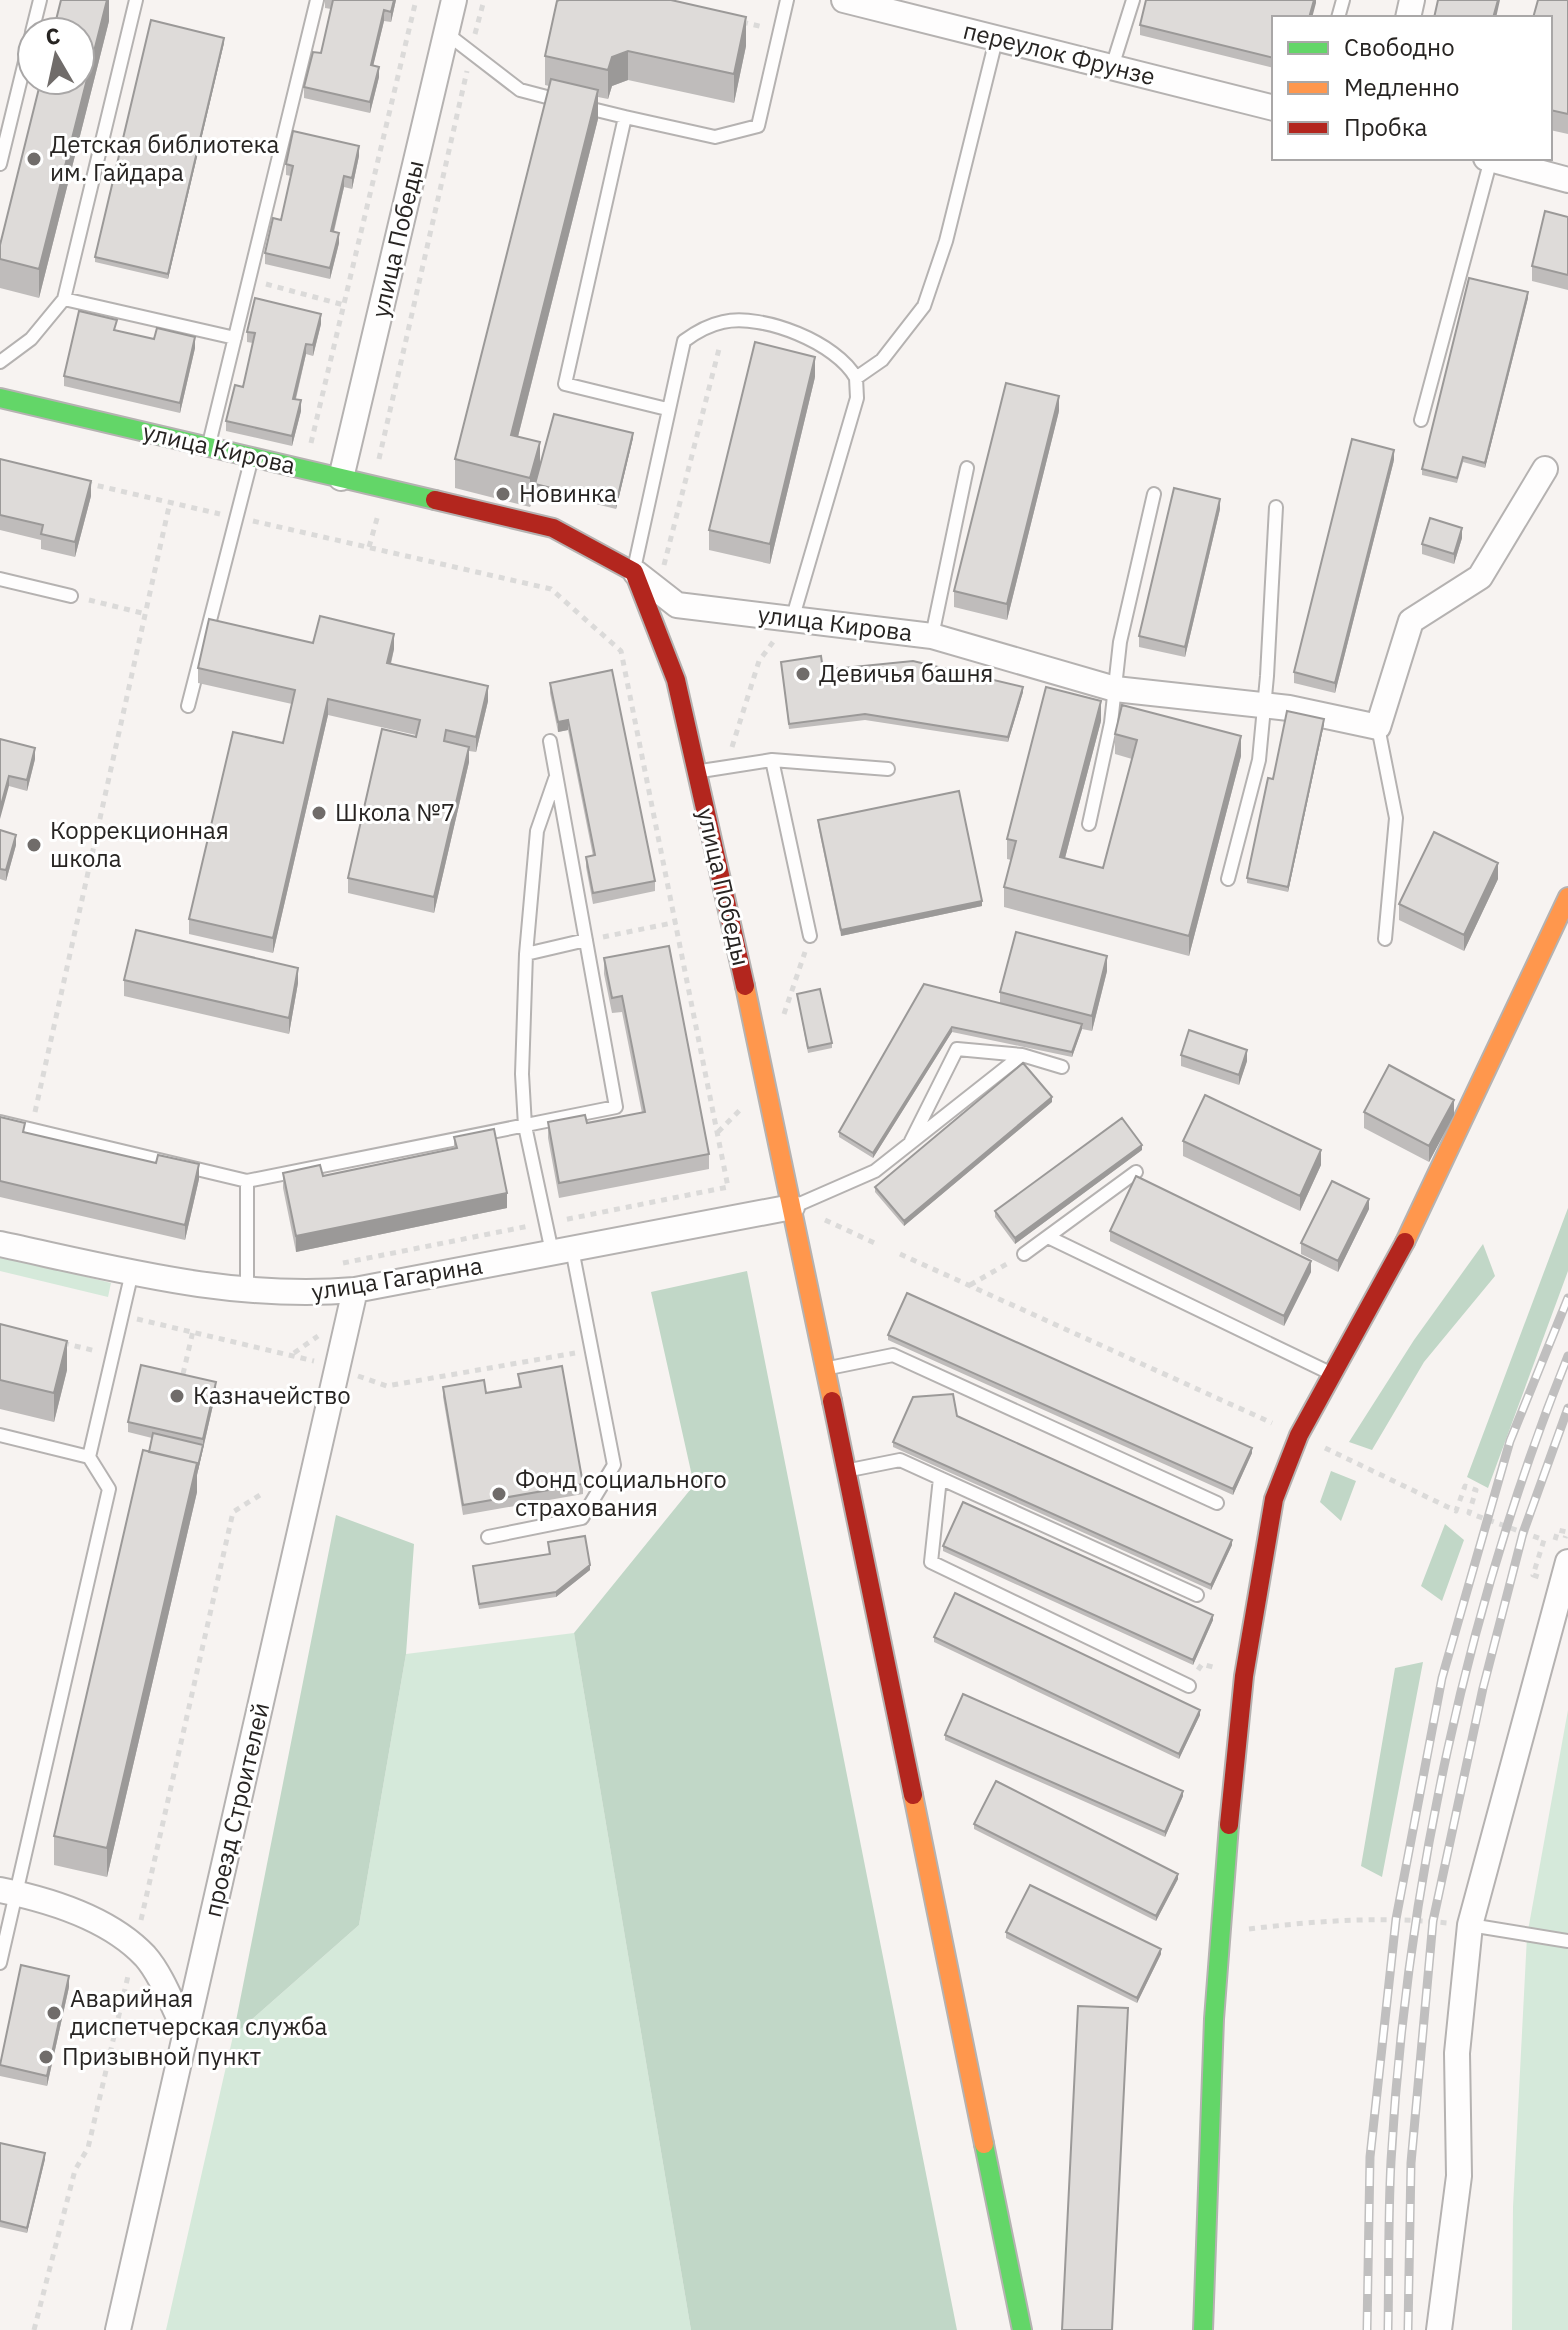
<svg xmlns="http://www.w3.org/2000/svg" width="1568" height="2330" font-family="'IBM Plex Sans',sans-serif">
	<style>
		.green { fill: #d5e9da }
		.forest { fill: #c1d7c7 }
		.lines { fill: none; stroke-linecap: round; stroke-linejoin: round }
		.lane-casing { stroke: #b5b2b1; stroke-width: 16 }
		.street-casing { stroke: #b5b2b1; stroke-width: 28 }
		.fast-casing { stroke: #b5b2b1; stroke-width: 22 }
		.slow-casing { stroke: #b5b2b1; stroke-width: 22 }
		.jam-casing { stroke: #b5b2b1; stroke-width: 22 }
		.path { stroke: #dbdad9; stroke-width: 5; stroke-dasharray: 6 6; stroke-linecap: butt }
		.lane { stroke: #fefdfd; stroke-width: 12 }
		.street { stroke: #fefdfd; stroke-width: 24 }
		.fast { stroke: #63d668; stroke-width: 18 }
		.slow { stroke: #ff974d; stroke-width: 18 }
		.jam { stroke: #b3261e; stroke-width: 18 }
		.rail-casing { stroke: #c0bfbf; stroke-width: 9 }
		.rail { stroke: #fff; stroke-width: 6; stroke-dasharray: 18; stroke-linecap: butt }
		.wall { fill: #bfbcbb }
		.shaded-wall { fill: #9b9998 }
		.building { fill: #dedbd9; stroke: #9b9998; stroke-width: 2 }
		.poi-dot { fill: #706c6a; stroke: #fff; stroke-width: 3 }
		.labels { text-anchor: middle; stroke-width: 6; stroke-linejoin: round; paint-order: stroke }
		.street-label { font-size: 24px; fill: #272422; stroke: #fff }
		.poi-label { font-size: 24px; fill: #272422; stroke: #fff; text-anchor: start }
	</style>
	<rect width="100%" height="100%" fill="#f7f3f1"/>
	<path class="green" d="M0,1255L111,1283L108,1297L0,1271Z
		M574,1633L691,2330H166L233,2036L359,1925L406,1654Z
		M1568,1710V2330H1512L1513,2207L1527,1936Z"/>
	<path class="forest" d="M1568,1208V1271L1488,1488L1467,1477Z
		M1483,1244L1495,1276L1424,1362L1372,1450L1349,1442L1414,1340Z
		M747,1271L957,2330H691L574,1633L694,1485L651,1292Z
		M1331,1471L1356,1481L1341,1521L1320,1502Z
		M336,1515L414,1544L406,1654L359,1925L233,2036Z
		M1445,1524L1464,1540L1442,1601L1421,1586Z
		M1423,1662L1382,1877L1361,1866L1395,1668Z"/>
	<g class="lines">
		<defs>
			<path id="lane" d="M1338,18L1343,0
				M32,32L40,0
				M446,33L520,90L562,101
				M1112,67L1133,0
				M584,107L625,117
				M0,164L32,33
				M64,299L235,338
				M0,362L31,339L64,299L136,0
				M667,409L565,384L625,117L715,137L758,126L787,0
				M1421,420L1491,159
				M209,444L317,0
				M634,569L684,341C696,332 709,325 723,322C763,313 837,343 856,378
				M0,579L71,596
				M792,620L857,398L856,378L882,360L924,306L946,241L996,40
				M932,636L967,468
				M188,706L251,461
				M1378,727L1396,818L1385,939
				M772,760L810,936
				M701,771L772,760L888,769
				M1089,824L1111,723L1120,642L1154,494
				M1228,879L1259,760L1267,676L1276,507
				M526,954L586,940
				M0,1122L247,1181L616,1107L550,741
				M911,1141L957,1049L1022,1055L1062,1067
				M795,1206L875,1171L1022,1055
				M1048,1237L1330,1373
				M552,1252L525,1126L522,1074L526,954L537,831L555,779
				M1024,1254L1136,1172
				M247,1292V1181
				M829,1368L893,1355L1217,1503
				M0,1435L89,1457
				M850,1470L900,1460L1197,1595
				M940,1478L931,1562L1189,1686
				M488,1537L582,1518L614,1465L572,1249
				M1470,1925L1568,1941
				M0,1963L109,1489L89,1457L132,1272"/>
			<path id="street" d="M844,0L1274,108
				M1408,18L1412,0
				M1486,158L1568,180
				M341,478L454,0
				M636,573L677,605L932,636L1115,689L1289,708L1378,727L1411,621L1480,577L1545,469
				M0,1244C121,1270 230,1300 355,1290L792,1207
				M0,1890C50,1900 109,1918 145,1956C162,1975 174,2009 186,2032
				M118,2330L355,1290
				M1439,2330L1459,2176L1457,2053L1470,1925L1568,1562"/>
			<path id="fast" d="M0,398L435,500
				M984,2144L1022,2330
				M1203,2330L1214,2019L1229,1825"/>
			<path id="slow" d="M745,986L832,1401
				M1405,1242L1568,897
				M913,1795L984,2144"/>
			<path id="jam" d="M435,500L553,528L634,572L676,680L745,986
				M832,1401L913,1795
				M1229,1825L1244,1676L1274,1499L1299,1435L1405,1242"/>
		</defs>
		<use href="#lane" class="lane-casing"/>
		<use href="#street" class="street-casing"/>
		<use href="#fast" class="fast-casing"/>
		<use href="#slow" class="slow-casing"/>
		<use href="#jam" class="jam-casing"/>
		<path class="path" d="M742,22L763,27
			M475,34L484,0
			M266,284L344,305
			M311,443L416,0
			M379,459L467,71
			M86,483L220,514
			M253,521L551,589L621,651L728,1187L563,1220
			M369,547L378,515
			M664,565L719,349
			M89,600L146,614
			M732,747L759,661L773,642
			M603,937L677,922
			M784,1014L805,952
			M35,1112L170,502
			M718,1132L742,1108
			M825,1220L879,1245
			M900,1254L1272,1423
			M343,1263L529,1226
			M970,1285L1010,1262
			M137,1319L314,1361
			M63,1343L96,1351
			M294,1353L318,1336
			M183,1374L193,1331
			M358,1376L387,1386L575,1353
			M1325,1448L1456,1511L1465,1486L1476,1490L1469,1513L1544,1540L1533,1575L1539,1577
			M1555,1540L1558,1530L1567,1532L1565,1538
			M1198,1670L1202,1664L1216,1668
			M141,1920L233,1512L260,1495
			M1249,1929C1315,1921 1381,1916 1447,1923
			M34,2330L75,2170L88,2148L128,1976"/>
		<use href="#lane" class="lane"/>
		<use href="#street" class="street"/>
		<use href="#fast" class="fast"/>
		<use href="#slow" class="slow"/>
		<use href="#jam" class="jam"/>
		<defs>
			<path id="rail" d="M1367,2330L1370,2157L1396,1919L1442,1678L1510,1441L1568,1298
				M1388,2330C1389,2274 1388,2217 1391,2161C1406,1892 1467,1606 1568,1356
				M1408,2330L1411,2163L1433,1921L1483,1688L1523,1533L1568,1408"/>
		</defs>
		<use href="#rail" class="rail-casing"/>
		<use href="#rail" class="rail"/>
	</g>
	<path class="wall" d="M109,0V21L39,298L0,288V245Z
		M325,0H396L391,22L384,21L373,65L379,77L370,113L304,98V87L321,53L331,9L325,8Z
		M1316,0V3L1274,18V68L1140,35V25Z
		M1568,0V134L1550,130V18Z
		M557,1L746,46L734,103L628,80L612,86L608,99L598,97V119L518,437L540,467L633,438L616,509L535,489L530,507L455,488V459L549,86L545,85V56Z
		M224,43L168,279L95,262V257Z
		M359,156L352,189L344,187L334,232L339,243L330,279L265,264V253L281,220L291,176L286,175V164Z
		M1568,217V290L1532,281V266Z
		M1528,298L1485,468L1463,462L1457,483L1422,475V469Z
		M321,324L313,356L306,354L296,399L301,411L292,446L226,431V421L243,387L253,343L247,342V332Z
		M116,331L195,348L180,413L64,386V376Z
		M815,377L770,564L709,550V530Z
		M1059,411L1007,620L954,607V591Z
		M0,459L91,496L75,557L41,549V540L0,530Z
		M1394,460L1335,693L1294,683V672Z
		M1220,509L1185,657L1139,647V636Z
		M1462,538L1454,564L1422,554V544Z
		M313,643L394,649L391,664L488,701L476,752L469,751V762L434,913L348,893V878L416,735L328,715L273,953L189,934V919L283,743L292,704L198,683V668Z
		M781,662L823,670L1023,692L1008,742L865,720L789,729Z
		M550,683L655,881V891L593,904L586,867V857L593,856L568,730L558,732L550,693Z
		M1101,721L1065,858L1103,868L1132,759L1115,754V734L1241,756L1189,956L1004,907V887L1011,860L1007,859V839Z
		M1324,724L1288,892L1247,883V878L1273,779Z
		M0,739L35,759L27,791L9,786Z
		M818,820L982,906L841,936L818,825Z
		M0,830L16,845L6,881L0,879Z
		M1498,879L1464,951L1399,920V904Z
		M604,958L709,1154V1169L559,1198L548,1138V1122L587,1123L642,1113L622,1012L612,1013L604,974Z
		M1107,971L1092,1031L1082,1029L1072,1057L952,1032L873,1158L839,1137V1132L924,984L1000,1003V992Z
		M124,980L298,983L289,1034L124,996Z
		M797,994L832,1043V1048L808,1053Z
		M1181,1055L1247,1061L1239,1085L1181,1066Z
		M1052,1102L904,1226L875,1192V1187Z
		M1364,1112L1454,1115L1429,1162L1364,1128Z
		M0,1117L25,1132L199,1179L185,1240L0,1197Z
		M454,1137L507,1208L296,1252L283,1188V1173L323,1176L454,1149Z
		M1183,1141L1321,1165L1300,1211L1183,1156Z
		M1142,1150L1015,1244L995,1217V1211Z
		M1369,1209L1338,1272L1301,1254V1243Z
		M1110,1231L1311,1272L1284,1326L1110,1241Z
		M0,1324L67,1370L54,1422L0,1409Z
		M888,1335L1252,1453L1233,1495L888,1340Z
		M518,1374L583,1484V1494L463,1515L443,1397V1387L486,1393L519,1387Z
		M216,1392L197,1475V1492L107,1877L54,1865V1836L152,1438L128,1432V1422Z
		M957,1416L1232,1545L1211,1590L893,1447V1442Z
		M548,1542L590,1570L556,1597L479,1609L473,1566L549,1554Z
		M943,1546L1213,1620L1193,1665L943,1551Z
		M934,1637L1200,1715L1179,1759L934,1642Z
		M945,1735L1183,1796L1165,1837L945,1740Z
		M974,1824L1178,1879L1156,1921L974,1829Z
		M1006,1932L1161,1954L1137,2003L1006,1938Z
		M69,1987L47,2086L0,2076V2061Z
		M0,2143L45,2159L27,2233L0,2227Z"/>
	<path class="shaded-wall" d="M107,0H109V21L39,298V269Z
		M394,0H396L391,22V12Z
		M1314,0H1316V3L1312,18H1309Z
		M1498,0H1500L1496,18H1493Z
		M384,10V21L371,75V65Z
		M746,17V46L734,103V74Z
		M224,38V43L168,279V274Z
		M628,51V80L612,86L608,99V70L612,57Z
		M379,67V77L370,113V102Z
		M598,90V119L511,464V435Z
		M359,146V156L352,189V178Z
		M344,176V187L331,242V231Z
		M339,233V243L330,279V268Z
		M1528,292V298L1485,468V463Z
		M321,314V324L313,356V345Z
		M195,337V348L180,413V403Z
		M306,344V354L293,409V399Z
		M815,357V377L770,564V544Z
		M1059,396V411L1007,620V604Z
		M301,400V411L292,446V436Z
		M633,433V438L616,509V504Z
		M540,442V471L535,484L530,507V478Z
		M1394,450V460L1335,693V683Z
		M91,481V496L75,557V542Z
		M1220,499V509L1185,657V647Z
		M1462,528V538L1454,564V554Z
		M394,634V649L387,678V663Z
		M488,686V701L476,752V737Z
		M1023,687V692L1008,742V737Z
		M328,699V715L273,953V938Z
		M1101,701V721L1060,877V857Z
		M1324,719V724L1288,892V887Z
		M568,720V730L558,732V722Z
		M1241,736V756L1189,956V936Z
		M469,747V762L434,913V897Z
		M35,748V759L27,791V780Z
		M9,776V786L0,819V809Z
		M16,835V845L6,881V870Z
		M1498,863V879L1464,951V935Z
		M982,901V906L841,936V930Z
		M1107,956V971L1092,1031V1016Z
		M298,968V983L289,1034V1018Z
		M1082,1024V1029L1072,1057V1052Z
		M952,1027V1032L873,1158V1153Z
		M1247,1050V1061L1239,1085V1075Z
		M1052,1097V1102L904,1226V1221Z
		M1454,1100V1115L1429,1162V1146Z
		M1142,1145V1150L1015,1244V1238Z
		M1321,1150V1165L1300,1211V1196Z
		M199,1164V1179L185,1240V1225Z
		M507,1193V1208L296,1252V1236Z
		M1369,1199V1209L1338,1272V1261Z
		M1311,1261V1272L1284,1326V1316Z
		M67,1341V1370L54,1422V1393Z
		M216,1382V1392L197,1475V1492L107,1877V1848L197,1463L203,1445V1439Z
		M1252,1448V1453L1233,1495V1489Z
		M1232,1540V1545L1211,1590V1585Z
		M590,1565V1570L556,1597V1592Z
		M1213,1615V1620L1193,1665V1660Z
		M1200,1710V1715L1179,1759V1754Z
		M1183,1791V1796L1165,1837V1832Z
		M1178,1874V1879L1156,1921V1916Z
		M1161,1949V1954L1137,2003V1998Z
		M69,1976V1987L47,2086V2076Z
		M45,2153V2159L27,2233V2228Z"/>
	<path class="building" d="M61,0H107L39,269L0,259V245L41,80H80V32H53Z
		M333,0H394L391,12L384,10L371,65L379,67L370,102L304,87L313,52L321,53Z
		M559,0H671L746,17L734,74L628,51L612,57L608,70L545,56L557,1Z
		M1146,0H1314L1309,18H1274V58L1140,25Z
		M1438,0H1498L1493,18H1434Z
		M1538,0H1568V114L1550,110V18H1533Z
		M151,20L224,38L168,274L95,257Z
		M551,79L598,90L511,435L540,442L530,478L455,459Z
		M293,131L359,146L352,178L344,176L331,231L339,233L330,268L265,253L273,218L281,220L293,166L286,164Z
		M1545,211L1568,217V275L1532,266Z
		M1469,278L1528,292L1485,463L1463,457L1457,478L1422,469Z
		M255,298L321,314L313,345L306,344L293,399L301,400L292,436L226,421L235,385L243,387L255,333L247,332Z
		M79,311L117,320L114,330L154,339L157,328L195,337L180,403L64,376Z
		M755,342L815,357L770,544L709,530Z
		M1006,383L1059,396L1007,604L954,591Z
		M554,414L633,433L616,504L535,484Z
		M1352,439L1394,450L1335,683L1294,672Z
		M0,459L91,481L75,542L41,534L43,525L0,515Z
		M1174,488L1220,499L1185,647L1139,636Z
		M1430,518L1462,528L1454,554L1422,544Z
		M320,616L394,634L387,663L488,686L476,737L446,730L444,741L469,747L434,897L348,878L382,729L416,737L420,720L328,699L273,938L189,919L233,732L283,743L295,690L198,668L209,619L313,643Z
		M821,656L823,670L913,661L1023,687L1008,737L865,714L789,724L781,662Z
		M612,670L655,881L593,893L586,857L595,855L568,720L558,722L550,683Z
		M1046,687L1101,701L1060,857L1103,868L1137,740L1115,734L1122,705L1241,736L1189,936L1004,887L1016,841L1007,839Z
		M1287,711L1324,719L1288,887L1247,878L1268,778L1273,779Z
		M0,739L35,748L27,780L9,776L0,809Z
		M959,791L982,901L841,930L818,820Z
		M0,830L16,835L6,870L0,869Z
		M1434,832L1498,863L1464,935L1399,904Z
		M136,930L298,968L289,1018L124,980Z
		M1016,932L1107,956L1092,1016L1000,992Z
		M669,946L709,1154L559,1183L548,1122L585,1115L587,1123L645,1112L622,996L612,998L604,958Z
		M924,984L1082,1024L1072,1052L952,1027L873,1153L839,1132Z
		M820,989L832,1043L808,1048L797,994Z
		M1189,1030L1247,1050L1239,1075L1181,1055Z
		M1023,1063L1052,1097L904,1221L875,1187Z
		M1389,1065L1454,1100L1429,1146L1364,1112Z
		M1205,1095L1321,1150L1300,1196L1183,1141Z
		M0,1117L25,1123L23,1132L156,1163L158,1155L199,1164L185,1225L0,1181Z
		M1122,1118L1142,1145L1015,1238L995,1211Z
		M494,1129L507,1193L296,1236L283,1173L320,1165L323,1176L457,1148L454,1137Z
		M1136,1176L1311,1261L1284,1316L1110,1231Z
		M1332,1181L1369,1199L1338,1261L1301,1243Z
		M907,1293L1252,1448L1233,1489L888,1335Z
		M0,1324L67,1341L54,1393L0,1380Z
		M141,1365L216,1382L203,1439L128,1422Z
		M562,1366L583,1484L463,1505L443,1387L484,1380L486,1393L521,1387L518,1374Z
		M953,1394L957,1416L1232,1540L1211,1585L893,1442L913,1397Z
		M153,1433L203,1445L197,1470V1463L149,1452Z
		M143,1450L197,1463L107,1848L54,1836Z
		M963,1502L1213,1615L1193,1660L943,1546Z
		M585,1536L590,1565L556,1592L479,1604L473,1566L550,1554L548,1542Z
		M955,1593L1200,1710L1179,1754L934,1637Z
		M963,1694L1183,1791L1165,1832L945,1735Z
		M996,1781L1178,1874L1156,1916L974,1824Z
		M1030,1885L1161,1949L1137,1998L1006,1932Z
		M21,1965L69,1976L47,2076L0,2065Z
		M1078,2006L1128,2008L1112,2330H1062Z
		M0,2143L45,2153L27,2228L0,2221Z"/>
	<g class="poi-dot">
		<circle cx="34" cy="159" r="8"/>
		<circle cx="503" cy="494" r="8"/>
		<circle cx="803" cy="674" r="8"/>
		<circle cx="319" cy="813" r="8"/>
		<circle cx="34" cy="845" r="8"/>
		<circle cx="177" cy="1396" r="8"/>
		<circle cx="499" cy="1494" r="8"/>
		<circle cx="54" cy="2013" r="8"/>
		<circle cx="46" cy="2057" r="8"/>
	</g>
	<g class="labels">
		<g class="street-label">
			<text transform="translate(1059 54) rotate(14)" y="8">переулок Фрунзе</text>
			<text transform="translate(398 239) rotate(-77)" y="8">улица Победы</text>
			<text transform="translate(219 449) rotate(13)" y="8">улица Кирова</text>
			<text transform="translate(835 624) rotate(7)" y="8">улица Кирова</text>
			<text transform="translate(723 887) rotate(77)" y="8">улица Победы</text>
			<text transform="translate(397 1279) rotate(-9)" y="8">улица Гагарина</text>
			<text transform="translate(237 1810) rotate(-77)" y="8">проезд Строителей</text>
		</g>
		<g class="poi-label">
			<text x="50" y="153">Детская библиотека<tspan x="50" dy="28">им. Гайдара</tspan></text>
			<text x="519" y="502">Новинка</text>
			<text x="819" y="682">Девичья башня</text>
			<text x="335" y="821">Школа №7</text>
			<text x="50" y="839">Коррекционная<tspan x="50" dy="28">школа</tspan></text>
			<text x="193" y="1404">Казначейство</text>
			<text x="515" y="1488">Фонд социального<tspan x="515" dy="28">страхования</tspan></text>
			<text x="70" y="2007">Аварийная<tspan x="70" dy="28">диспетчерская служба</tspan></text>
			<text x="62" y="2065">Призывной пункт</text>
		</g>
	</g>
	<rect x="1272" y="16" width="280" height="144" fill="#ffffff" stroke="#a9a7a7" stroke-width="2"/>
	<rect x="1288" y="42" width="40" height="12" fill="#63d668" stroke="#a9a7a7" stroke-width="2"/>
	<text x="1344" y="56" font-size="24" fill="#272422">Свободно</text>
	<rect x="1288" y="82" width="40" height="12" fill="#ff974d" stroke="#a9a7a7" stroke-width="2"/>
	<text x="1344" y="96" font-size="24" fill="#272422">Медленно</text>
	<rect x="1288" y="122" width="40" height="12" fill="#b3261e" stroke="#a9a7a7" stroke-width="2"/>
	<text x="1344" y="136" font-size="24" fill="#272422">Пробка</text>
	<g transform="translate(56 56) rotate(351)"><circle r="38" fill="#ffffff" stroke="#a9a7a7" stroke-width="2"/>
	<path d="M0-6L14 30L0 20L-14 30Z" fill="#706c6a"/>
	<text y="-12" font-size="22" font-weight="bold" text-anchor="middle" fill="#272422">С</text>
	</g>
</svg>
